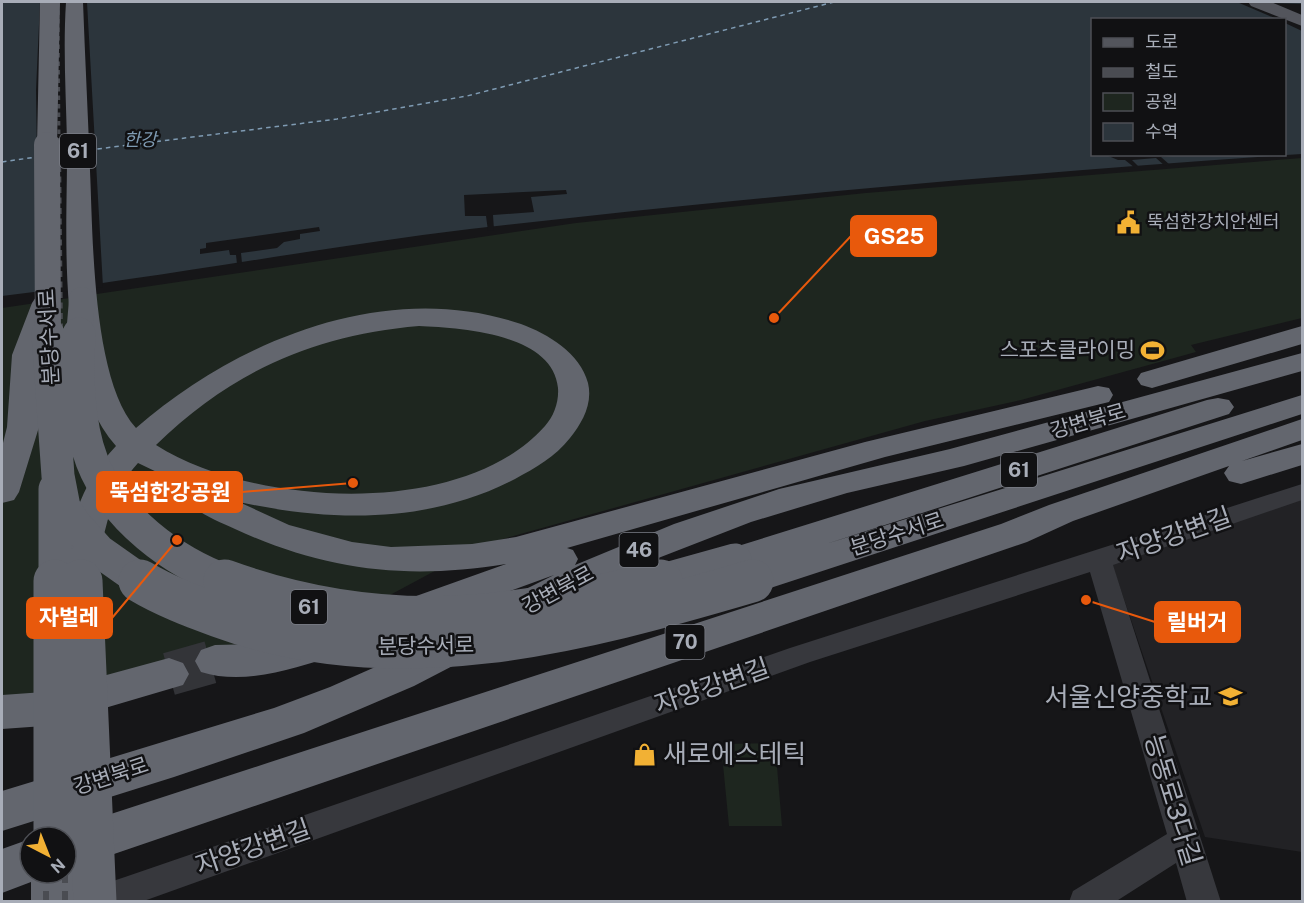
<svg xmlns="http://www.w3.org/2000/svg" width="1304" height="903" font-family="'Public Sans','Noto Sans KR',sans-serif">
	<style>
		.built { fill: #222225 }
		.green { fill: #1e261f }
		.water { fill: #2c353c; fill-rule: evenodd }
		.pier { fill: #161618 }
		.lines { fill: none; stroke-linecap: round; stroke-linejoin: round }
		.ferry { stroke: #7f9bb3; stroke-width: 1.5; stroke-dasharray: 4.5 4; stroke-linecap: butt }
		.highway-tunnel { stroke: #333438; stroke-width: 43; stroke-dasharray: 43 22; stroke-linecap: butt }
		.street { fill: #37383d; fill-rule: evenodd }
		.primary { fill: #53555c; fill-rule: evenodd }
		.highway { fill: #63666e; fill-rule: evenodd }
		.rail-far3 { stroke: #4a4c52; stroke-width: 3; stroke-dasharray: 4.5 4; stroke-linecap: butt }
		.rail-far2 { stroke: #4a4c52; stroke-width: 4; stroke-dasharray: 6 4.5; stroke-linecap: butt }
		.rail-far1 { stroke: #4a4c52; stroke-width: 4.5; stroke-dasharray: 8 6; stroke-linecap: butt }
		.rail { stroke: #4a4c52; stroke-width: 6; stroke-dasharray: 10 8; stroke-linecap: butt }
		.highway-bridge-far3 { stroke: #63666e; stroke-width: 20 }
		.highway-bridge-far2 { stroke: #63666e; stroke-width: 26 }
		.highway-bridge-far1 { stroke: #63666e; stroke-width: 33 }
		.highway-bridge { stroke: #63666e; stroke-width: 43 }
		.labels { text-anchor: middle; stroke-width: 5; stroke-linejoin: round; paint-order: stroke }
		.far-water-label { font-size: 18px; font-style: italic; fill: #7f9bb3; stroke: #111113 }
		.far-poi-label { font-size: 18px; fill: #a8adb8; stroke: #111113; text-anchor: start }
		.shield { fill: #111113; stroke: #7b7e86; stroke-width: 1.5 }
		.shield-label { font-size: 20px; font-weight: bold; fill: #a8adb8 }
		.street-label { font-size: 21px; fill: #a8adb8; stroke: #111113 }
		.poi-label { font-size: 21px; fill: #a8adb8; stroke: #111113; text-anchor: end }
		.near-street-label { font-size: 26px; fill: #a8adb8; stroke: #111113 }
		.near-poi-label { font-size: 26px; fill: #a8adb8; stroke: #111113; text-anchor: end }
		.leader { fill: none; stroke: #e8590c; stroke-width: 2 }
		.callout-dot { fill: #e8590c; stroke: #111113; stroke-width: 2 }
		.callout { fill: #e8590c; stroke: #e8590c; stroke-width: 2 }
		.callout-label { font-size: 22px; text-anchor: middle; font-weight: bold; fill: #fff }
	</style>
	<rect width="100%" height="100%" fill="#161618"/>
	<path class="built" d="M1302,492V852L1205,837L1110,558L1283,493Z"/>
	<path class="green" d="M1302,158V318L1191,345L1196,352L1021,400L925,421L485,544L321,632L2,711V308L576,223L866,193Z
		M775,743L782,826H729L721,744Z"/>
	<path class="water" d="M2,2H1302V154C1025,173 747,197 470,229C314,248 159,278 2,296ZM1092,20H1284V154H1092Z"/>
	<path class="pier" d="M40,2H87L103,287L39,295L36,90Z
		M1237,2L1302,4V31L1285,23L1284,20L1277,19Z
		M1106,155L1181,154L1182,155L1161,157L1170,165L1165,166L1156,158L1132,160L1140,168H1135L1125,160H1118Z
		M566,190L567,194L531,197L534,212L493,215L494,230L488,231L486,216H465L464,195Z
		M319,227L320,231L300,234V239L284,242L277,248L241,253L242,263L237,264L236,255H230L229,250L200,254V249L206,248V243Z"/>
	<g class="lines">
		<path class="ferry" d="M89,150L337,119L467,96L834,2
			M59,154L69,153
			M2,162L36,157"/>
		<path class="highway-tunnel" d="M169,674L215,661"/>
		<path class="street" d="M1302,484V500L1113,565L1221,902H1187L1176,863L1115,902H1069L1073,891L1167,834L1090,572L810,662L141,902H113L108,892L113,881L125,877L790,648Z"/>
		<path class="primary" d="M1248,2H1271L1302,15V26L1251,6Z"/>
		<path class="highway" d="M66,2H83C85,58 88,114 90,171C93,234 92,380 136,428C237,340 387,278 521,324C548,334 580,353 588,383C593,404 582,423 570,438C555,457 535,468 515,479C429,524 331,522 239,502L289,525L352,542L391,547L472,544L516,537L865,442L1098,386L1109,388L1113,395L1109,402L885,457L567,548L573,550L578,559L575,565L674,524L779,489L950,449L1302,353V371L964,466L847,493L751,522L648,562L550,611L536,615L522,611L517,601L522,591L554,575L419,624L405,620L400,610L405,600L506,564C408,580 326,571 235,529C217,521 192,511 182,495L188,487L138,463C112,491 106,525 98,561L93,570L80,574L67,570L62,561C73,517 84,479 116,446C54,376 68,231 67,142C66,96 63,48 66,2ZM419,326C460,328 553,333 558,388C559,402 554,416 545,426C463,519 253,507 156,445C232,371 315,335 419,326Z
			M46,295L56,297L60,303L42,355L39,427L19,492L14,500L2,503V447L7,427L12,355L32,303L36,297Z
			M1302,326V344L1152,388L1141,385L1137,379L1141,373Z
			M1302,395V414L752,594L739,591L733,581L738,572L722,569L717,560L722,551L1207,400L1218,398L1229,400L1234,407L1229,414L826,544Z
			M1302,419V440L1242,461L1302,444V465L1241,484L1229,481L1224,473L1229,466L1073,521L1027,542L76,867L79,902H31V882L2,893V849L30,839V873H66V837H53L54,833L71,827L1001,524L1049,505Z
			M323,629L337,633L343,644L337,655C295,668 245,686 201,672L195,661L201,650L215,645L261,644Z
			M452,633L466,637L472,648L466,659L414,686L304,733L174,777L2,831V791L274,708L330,687Z
			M169,658L183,663L189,674L183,685L44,726L2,729V695L44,692Z"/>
		<path class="rail-far3" d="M58,2L59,146"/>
		<path class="rail-far2" d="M59,145L61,336
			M49,336L50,157"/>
		<path class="rail-far1" d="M61,334L63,582
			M47,582L49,334"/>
		<path class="rail" d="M63,581L65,837
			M46,837L48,581
			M46,873V902
			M65,873V902"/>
		<path class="highway-bridge-far3" d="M47,146L50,2"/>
		<path class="highway-bridge-far2" d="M47,145L48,336
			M79,336L82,300"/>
		<path class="highway-bridge-far1" d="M48,334L58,476L64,507L74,523L99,551L143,582
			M79,334C77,375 77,422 92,461C114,518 173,562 229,582
			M55,489V582
			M80,563L81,582
			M656,582L735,560
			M748,582L752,581"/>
		<path class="highway-bridge" d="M55,581V837
			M81,581L95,902
			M140,581C165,596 192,606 219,616C395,681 579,632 752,581
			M225,581C377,636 508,623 661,581"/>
	</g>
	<defs>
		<symbol id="civic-bare" viewBox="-9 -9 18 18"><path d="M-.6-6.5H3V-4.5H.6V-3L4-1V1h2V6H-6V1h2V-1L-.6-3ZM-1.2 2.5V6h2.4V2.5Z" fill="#f2b134" stroke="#111113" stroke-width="2.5" paint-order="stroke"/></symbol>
		<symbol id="stadium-bare" viewBox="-9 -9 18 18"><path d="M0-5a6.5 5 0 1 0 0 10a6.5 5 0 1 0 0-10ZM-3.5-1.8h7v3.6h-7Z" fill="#f2b134" stroke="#111113" stroke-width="2.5" paint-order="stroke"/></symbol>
		<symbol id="school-bare" viewBox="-9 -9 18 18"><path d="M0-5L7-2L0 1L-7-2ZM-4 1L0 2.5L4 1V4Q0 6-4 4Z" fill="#f2b134" stroke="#111113" stroke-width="2.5" paint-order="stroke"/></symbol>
		<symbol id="shop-bare" viewBox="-9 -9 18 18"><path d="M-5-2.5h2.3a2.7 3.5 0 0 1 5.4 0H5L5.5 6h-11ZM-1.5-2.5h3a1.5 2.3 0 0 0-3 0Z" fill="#f2b134" stroke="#111113" stroke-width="2.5" paint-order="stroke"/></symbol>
	</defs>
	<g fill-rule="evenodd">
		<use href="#civic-bare" x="1112" y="206" width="33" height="33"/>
		<use href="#stadium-bare" x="1136" y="334" width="33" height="33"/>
		<use href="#school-bare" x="1214" y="680" width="33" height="33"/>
		<use href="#shop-bare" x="628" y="738" width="33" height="33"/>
	</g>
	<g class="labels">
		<g class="far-water-label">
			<text x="140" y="146">한강</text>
		</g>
		<g class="far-poi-label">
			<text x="1147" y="228">뚝섬한강치안센터</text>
		</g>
		<g class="shield">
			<rect x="60" y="134" width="36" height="34" rx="4.5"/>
			<rect x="1001" y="453" width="36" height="34" rx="4.5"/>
			<rect x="619.5" y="533" width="39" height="34" rx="4.5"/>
			<rect x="291" y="590" width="36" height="34" rx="4.5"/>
			<rect x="665.5" y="625" width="39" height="34" rx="4.5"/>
		</g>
		<g class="shield-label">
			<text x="78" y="158">61</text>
			<text x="1019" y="477">61</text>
			<text x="639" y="557">46</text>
			<text x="309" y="614">61</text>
			<text x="685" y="649">70</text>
		</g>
		<g class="street-label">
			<text transform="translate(49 337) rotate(-93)" y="7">분당수서로</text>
			<text transform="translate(1088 421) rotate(-16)" y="7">강변북로</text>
			<text transform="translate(897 534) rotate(-18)" y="7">분당수서로</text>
			<text transform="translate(558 590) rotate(-28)" y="7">강변북로</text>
			<text transform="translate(426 646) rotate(-1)" y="7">분당수서로</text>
			<text transform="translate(111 776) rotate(-18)" y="7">강변북로</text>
		</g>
		<g class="poi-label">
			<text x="1135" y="357">스포츠클라이밍</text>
		</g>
		<g class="near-street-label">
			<text transform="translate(1174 535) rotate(-19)" y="9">자양강변길</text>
			<text transform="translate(712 686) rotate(-19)" y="9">자양강변길</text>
			<text transform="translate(1173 800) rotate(73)" y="9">능동로3다길</text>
			<text transform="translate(253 847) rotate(-19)" y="9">자양강변길</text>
		</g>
		<g class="near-poi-label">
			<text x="1212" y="706">서울신양중학교</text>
			<text x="663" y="763" text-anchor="start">새로에스테틱</text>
		</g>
	</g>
	<path class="leader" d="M774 318L851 236M353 483L242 492M177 540L112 618M1086 600L1155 622"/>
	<g class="callout-dot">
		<circle cx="774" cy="318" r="6"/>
		<circle cx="353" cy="483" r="6"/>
		<circle cx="177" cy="540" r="6"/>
		<circle cx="1086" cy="600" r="6"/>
	</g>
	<g class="callout">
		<rect x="851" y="216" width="85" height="40" rx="6"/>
		<rect x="97" y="472" width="145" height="40" rx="6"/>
		<rect x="27" y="598" width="85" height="40" rx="6"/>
		<rect x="1155" y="602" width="85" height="40" rx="6"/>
	</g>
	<g class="callout-label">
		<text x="894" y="244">GS25</text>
		<text x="170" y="500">뚝섬한강공원</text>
		<text x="69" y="625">자벌레</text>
		<text x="1197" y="630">릴버거</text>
	</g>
	<rect width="1304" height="903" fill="none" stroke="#a8adb8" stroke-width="6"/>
	<rect x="1091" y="18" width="195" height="138" fill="#111113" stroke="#4d4f55" stroke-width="1.5"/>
	<rect x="1103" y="38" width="30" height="9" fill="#53555c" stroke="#4d4f55" stroke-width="1.5"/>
	<text x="1145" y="48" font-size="18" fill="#a8adb8">도로</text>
	<rect x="1103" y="68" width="30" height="9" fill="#4a4c52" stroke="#4d4f55" stroke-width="1.5"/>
	<text x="1145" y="78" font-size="18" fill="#a8adb8">철도</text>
	<rect x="1103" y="93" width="30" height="18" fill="#1e261f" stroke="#4d4f55" stroke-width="1.5"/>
	<text x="1145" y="108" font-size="18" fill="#a8adb8">공원</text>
	<rect x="1103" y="123" width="30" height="18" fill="#2c353c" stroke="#4d4f55" stroke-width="1.5"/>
	<text x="1145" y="138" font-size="18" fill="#a8adb8">수역</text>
	<g transform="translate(48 855) rotate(138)"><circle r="28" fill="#111113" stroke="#4d4f55" stroke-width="1.5"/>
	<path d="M0-4.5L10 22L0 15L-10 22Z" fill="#f2b134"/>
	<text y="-9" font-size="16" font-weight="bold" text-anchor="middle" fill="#a8adb8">N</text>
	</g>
</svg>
